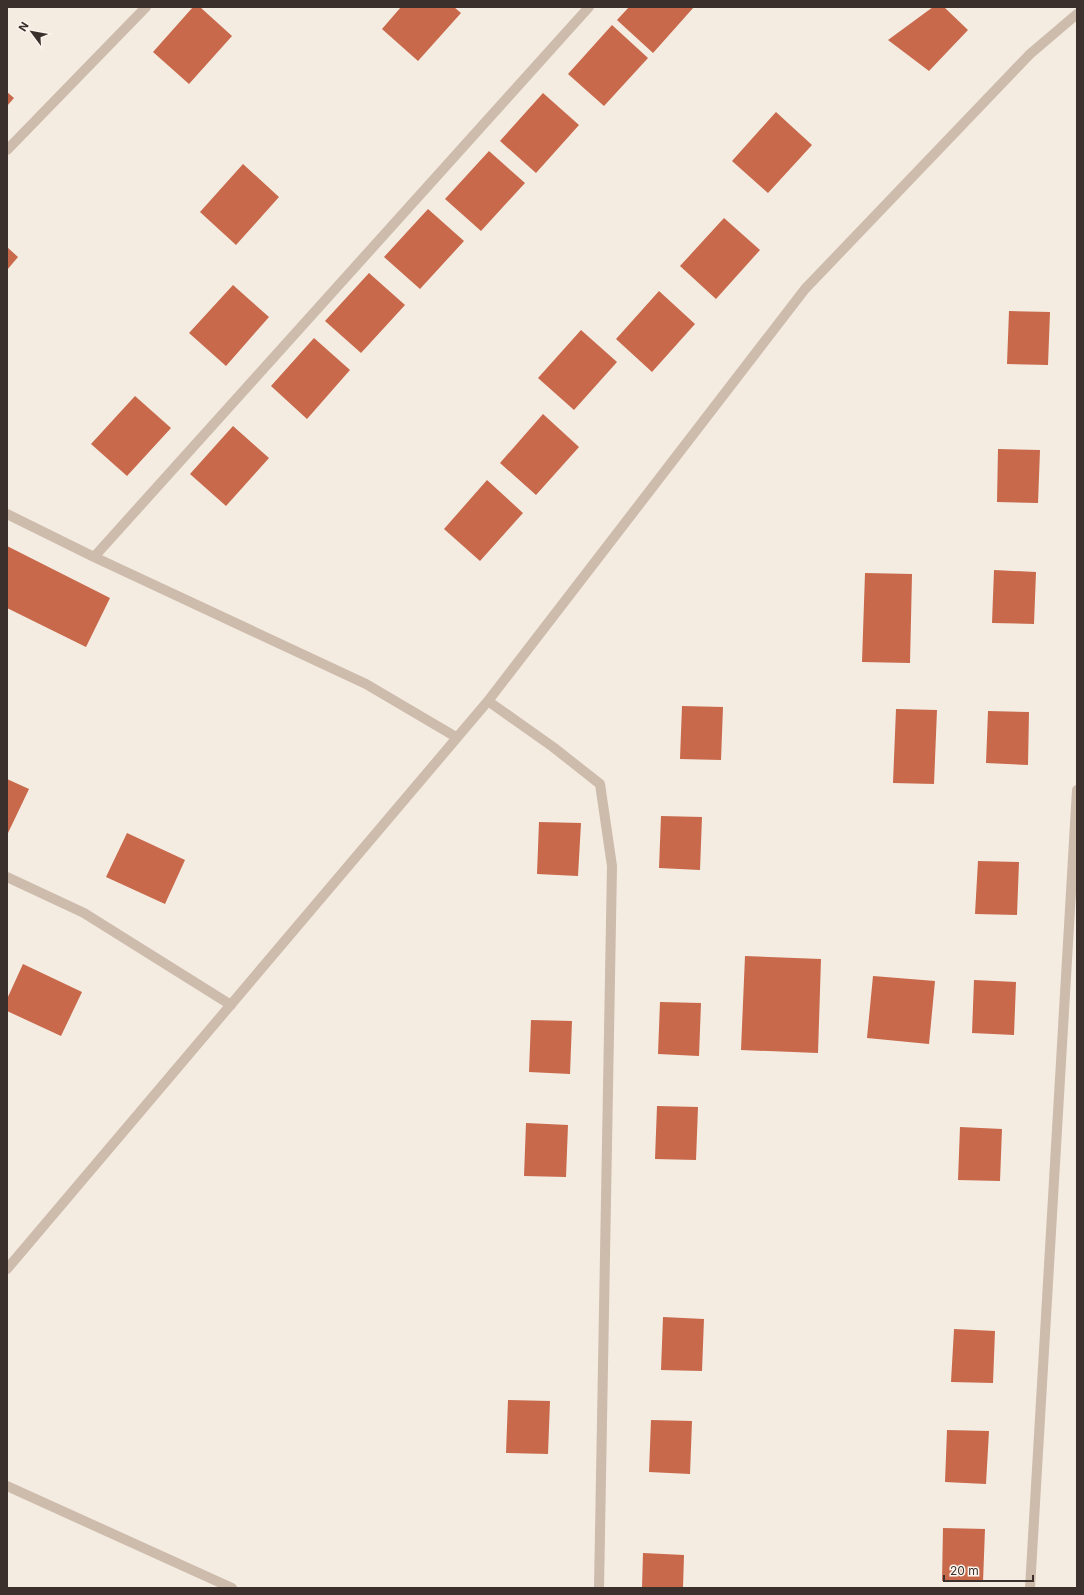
<svg xmlns="http://www.w3.org/2000/svg" width="1084" height="1595" font-family="Inter,sans-serif">
	<style>
		.building { fill: #c8694b }
		.lines { fill: none; stroke-linecap: round; stroke-linejoin: round }
		.minor { stroke: #cdbbac; stroke-width: 10 }
	</style>
	<rect width="100%" height="100%" fill="#f4ebe1"/>
	<path class="building" d="M193,7H200L232,36L189,84L153,52Z
		M401,7H454L461,13L418,61L382,29Z
		M629,7H694L653,53L617,20Z
		M933,7H944L968,30L929,71L888,40Z
		M612,25L648,58L604,106L568,74Z
		M7,92L14,98L7,106Z
		M543,93L579,125L536,173L500,141Z
		M776,112L812,145L768,193L732,161Z
		M489,151L525,183L481,231L445,199Z
		M243,164L279,197L236,245L200,212Z
		M428,209L464,241L420,289L384,257Z
		M724,218L760,250L716,299L680,266Z
		M7,247L18,257L7,270Z
		M369,273L405,305L361,353L325,321Z
		M233,285L269,317L226,366L189,333Z
		M659,291L695,324L652,372L616,339Z
		M1009,311L1050,312L1048,365L1007,364Z
		M581,330L617,362L574,410L538,378Z
		M314,338L350,370L307,419L271,386Z
		M135,396L171,428L127,476L91,444Z
		M543,414L579,447L536,495L500,463Z
		M233,426L269,458L226,506L190,474Z
		M998,449L1040,450L1038,503L997,502Z
		M487,480L523,513L480,561L444,529Z
		M7,546L110,598L86,647L7,608Z
		M994,570L1036,572L1034,624L992,623Z
		M865,573L912,574L910,663L862,662Z
		M682,706L723,707L721,760L680,759Z
		M896,709L937,710L934,784L893,783Z
		M988,711L1029,712L1028,765L986,763Z
		M7,779L29,789L8,833H7Z
		M661,816L702,817L700,870L659,868Z
		M539,822L581,823L578,876L537,874Z
		M127,833L185,860L165,904L106,877Z
		M978,861L1019,862L1017,915L975,914Z
		M745,956L821,959L818,1053L741,1050Z
		M23,964L82,992L61,1036L7,1011V999Z
		M873,976L935,981L929,1044L867,1038Z
		M974,980L1016,982L1014,1035L972,1033Z
		M660,1002L701,1003L699,1056L658,1054Z
		M531,1020L572,1021L570,1074L529,1072Z
		M657,1106L698,1107L696,1160L655,1159Z
		M526,1123L568,1125L566,1177L524,1176Z
		M960,1127L1002,1129L1000,1181L958,1180Z
		M663,1317L704,1319L702,1371L661,1370Z
		M954,1329L995,1331L993,1383L951,1382Z
		M508,1400L550,1401L548,1454L506,1453Z
		M651,1420L692,1421L690,1474L649,1472Z
		M947,1430L989,1431L986,1484L945,1482Z
		M943,1528L985,1529L983,1582L942,1581Z
		M643,1553L684,1555L683,1588H642Z"/>
	<g class="lines">
		<path class="minor" d="M7,150L146,7
			M7,514L94,557L366,684L456,737
			M94,557L589,7
			M488,701L553,747L600,784L612,866L599,1588
			M7,877L84,913L231,1005
			M7,1269L488,701L805,289L1030,54L1077,14
			M7,1486L232,1588
			M1030,1588L1077,790"/>
	</g>
	<rect width="1084" height="1595" fill="none" stroke="#3b302b" stroke-width="16"/>
	<g transform="translate(32 32) rotate(302)" stroke="#fbf5ee" stroke-width="3" paint-order="stroke">
	<path d="M0-3L7 15L0 10L-7 15Z" fill="#3b302b"/>
	<text y="-6" font-size="11" font-weight="bold" text-anchor="middle" fill="#3b302b">N</text>
	</g>
	<path d="M944 1575v6h89v-6" fill="none" stroke="#3b302b" stroke-width="2"/>
	<text x="950" y="1575" font-size="12" fill="#3b302b" stroke="#fbf5ee" stroke-width="3" paint-order="stroke">20 m</text>
</svg>
